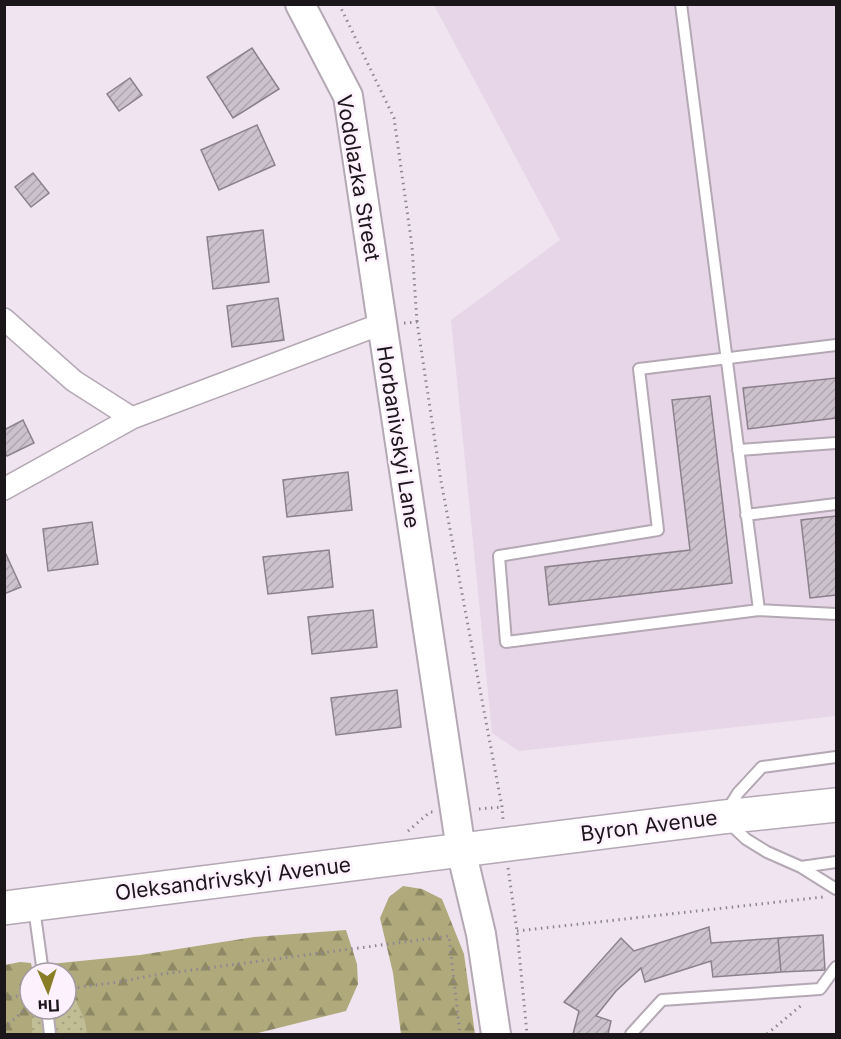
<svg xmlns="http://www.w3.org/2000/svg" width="841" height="1039" font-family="Inter,sans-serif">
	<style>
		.built { fill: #e7d6e7 }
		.green { fill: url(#green-dots) }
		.forest { fill: url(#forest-firs) }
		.building { fill: url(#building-hatch); stroke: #8b818b; stroke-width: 1.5 }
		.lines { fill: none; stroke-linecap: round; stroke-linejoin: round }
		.lane-casing { stroke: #b3a8b3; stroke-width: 14 }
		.street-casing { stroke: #b3a8b3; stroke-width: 24 }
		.secondary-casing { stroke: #b3a8b3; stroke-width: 32 }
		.primary-casing { stroke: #b3a8b3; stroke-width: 36 }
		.path { stroke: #8f878f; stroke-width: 3; stroke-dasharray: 1.5 4.5; stroke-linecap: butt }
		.lane { stroke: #fff; stroke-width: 10 }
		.street { stroke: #fff; stroke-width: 21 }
		.secondary { stroke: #fff; stroke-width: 28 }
		.primary { stroke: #fff; stroke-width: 33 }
		.labels { text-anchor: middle; stroke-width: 5; stroke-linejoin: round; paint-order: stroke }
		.street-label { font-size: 21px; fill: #1a161a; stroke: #fdf1fd }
	</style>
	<defs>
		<pattern id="green-dots" width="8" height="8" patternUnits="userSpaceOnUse" patternTransform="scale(1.5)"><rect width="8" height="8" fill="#c1bd95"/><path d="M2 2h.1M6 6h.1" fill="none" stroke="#a5a280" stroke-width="1.8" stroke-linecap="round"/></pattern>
		<pattern id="forest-firs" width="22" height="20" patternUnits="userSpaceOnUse" patternTransform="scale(1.5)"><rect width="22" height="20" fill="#afa97b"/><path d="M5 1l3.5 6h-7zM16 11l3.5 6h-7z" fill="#8e8964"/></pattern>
		<pattern id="building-hatch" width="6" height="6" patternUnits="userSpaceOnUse" patternTransform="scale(1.5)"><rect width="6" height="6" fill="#ccc1cc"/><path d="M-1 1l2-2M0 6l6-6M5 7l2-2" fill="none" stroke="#afa5af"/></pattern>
	</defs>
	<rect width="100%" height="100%" fill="#f0e4f0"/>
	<path class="built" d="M434,5H836V716L519,751L492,733L451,320L560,240Z"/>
	<path class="green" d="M66,987L167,1034H5L30,1009H66Z"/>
	<path class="forest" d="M403,886L422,889L442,899L464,954L475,1034H401L393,973L380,918L389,897Z
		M346,930L357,964L358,984L346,1011L254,1034H87L85,1021L74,996L66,991V973H51L50,964L140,955L254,937Z
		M20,962L31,963L33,973H30V1009H34L32,1016V1034H5V965Z"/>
	<path class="building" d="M252,48L279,89L233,118L207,77Z
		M130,78L142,95L119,111L107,94Z
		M257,125L275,165L219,190L201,150Z
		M33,173L49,193L31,207L15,187Z
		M263,230L269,282L213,289L207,237Z
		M278,298L284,340L232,347L227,306Z
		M836,378V418L748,429L743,388Z
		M710,396L732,583L549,605L545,567L690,550L672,400Z
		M23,420L34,443L7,456L4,452V430Z
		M348,472L352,510L287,517L283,480Z
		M836,516V595L810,598L801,520Z
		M92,522L98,564L48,571L43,529Z
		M4,550L21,587L4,594Z
		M329,550L333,587L268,594L263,557Z
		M373,610L377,647L312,654L308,617Z
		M397,690L401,727L336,735L331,698Z
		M709,927L711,943L778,938L781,972L713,977L711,961L645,982L641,968L616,991L596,1016L611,1021L608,1034H573L579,1011L564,1002L621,938L634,951Z
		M823,935L825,970L781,972L778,938Z"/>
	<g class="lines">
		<defs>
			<path id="lane" d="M681,4L759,610L836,614
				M738,450L836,443
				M746,515L836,504
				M759,610L506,642L499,556L658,530L639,369L836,345
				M728,809L738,793L762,767L836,757
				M730,824L746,839L767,852L801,867L836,862
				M801,867L836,889
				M34,908L43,973
				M47,1009L50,1034
				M631,1034L662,1000L820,989L836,967"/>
			<path id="street" d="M4,319L74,381L132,418
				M4,489L132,418L381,324"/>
			<path id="secondary" d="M300,4L348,96L461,850L481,934L496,1034"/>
			<path id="primary" d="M4,908L723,817L836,805"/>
		</defs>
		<use href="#lane" class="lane-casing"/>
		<use href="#street" class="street-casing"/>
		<use href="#secondary" class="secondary-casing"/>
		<use href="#primary" class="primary-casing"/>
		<path class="path" d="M339,4L394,118L412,246L417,322
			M404,323L417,322L441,481L502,807L503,820
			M479,809L502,807
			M408,831L430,812H433
			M508,868L517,931L527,1034
			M517,931L823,897
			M66,989L118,982L155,975L449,936L460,1034
			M4,998L30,994
			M4,1028L30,1005
			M767,1034L803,1004"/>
		<use href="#lane" class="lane"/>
		<use href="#street" class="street"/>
		<use href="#secondary" class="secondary"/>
		<use href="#primary" class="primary"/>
	</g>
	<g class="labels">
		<g class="street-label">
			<text transform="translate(358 178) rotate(80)" y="7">Vodolazka Street</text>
			<text transform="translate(398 437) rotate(81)" y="7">Horbanivskyi Lane</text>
			<text transform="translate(649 826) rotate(-7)" y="7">Byron Avenue</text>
			<text transform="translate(233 879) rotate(-7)" y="7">Oleksandrivskyi Avenue</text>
		</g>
	</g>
	<rect width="841" height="1039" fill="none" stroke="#1a161a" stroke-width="12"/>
	<g transform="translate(48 991) rotate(177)"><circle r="28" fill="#fdf1fd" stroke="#a299a2" stroke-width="1.5"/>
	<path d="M0-4.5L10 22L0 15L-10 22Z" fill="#897e25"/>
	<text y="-9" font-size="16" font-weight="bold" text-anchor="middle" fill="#1a161a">Пн</text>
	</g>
</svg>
